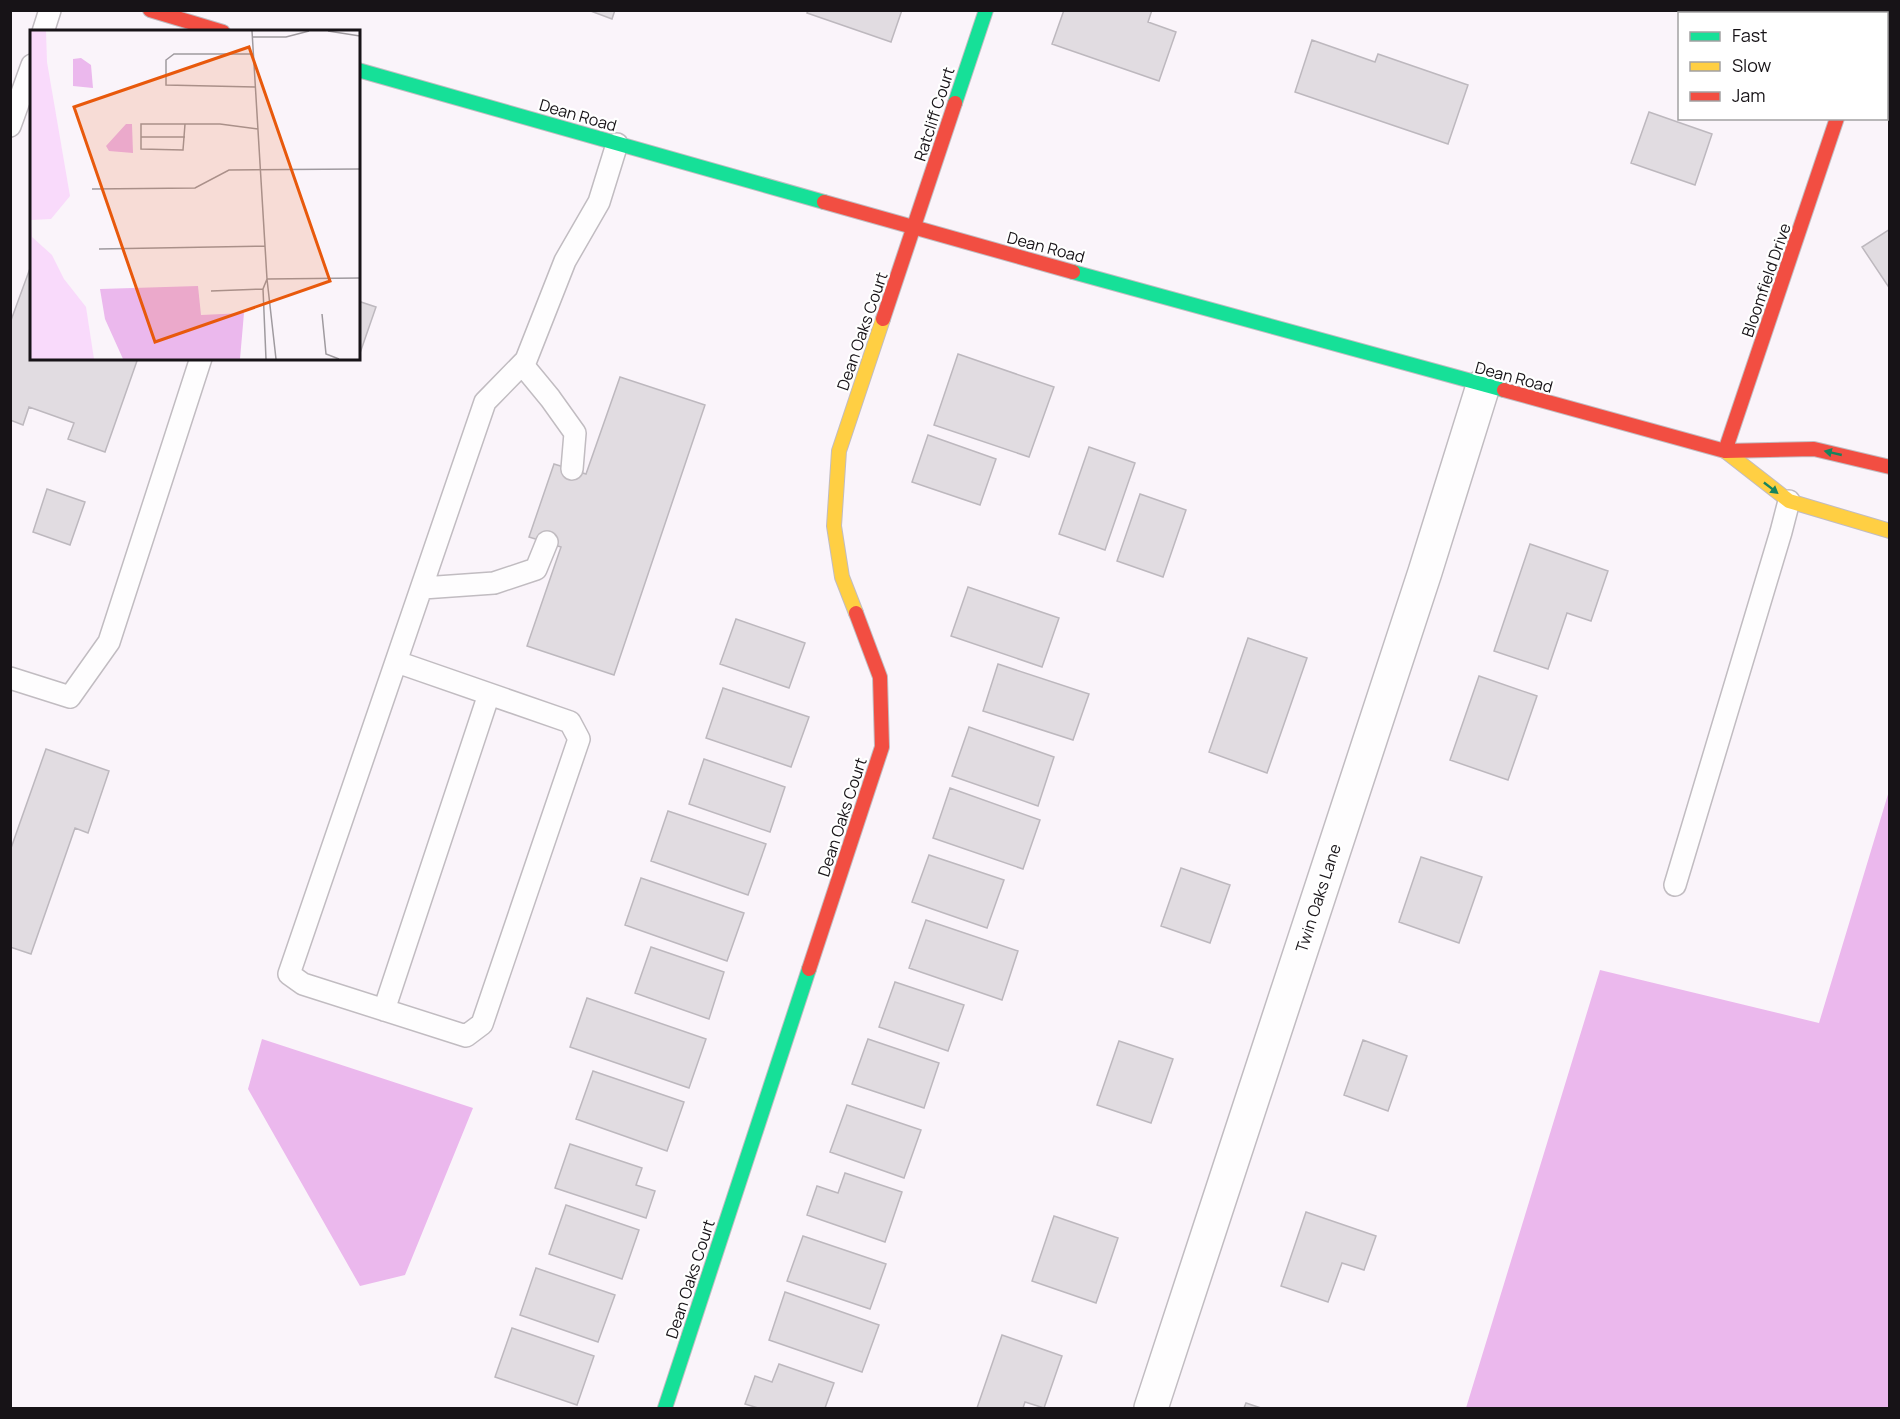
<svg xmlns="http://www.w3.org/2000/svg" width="1900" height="1419" font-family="Manrope,sans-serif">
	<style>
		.water { fill: #ebb8ed }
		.building { fill: #e1dce1; stroke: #bdb8be; stroke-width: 1.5 }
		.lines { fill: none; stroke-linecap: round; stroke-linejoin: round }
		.lane-casing { stroke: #c1bcc1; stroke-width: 24 }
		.street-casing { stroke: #c1bcc1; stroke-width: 36 }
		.fast-casing { stroke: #c1bcc1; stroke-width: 16 }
		.slow-casing { stroke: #c1bcc1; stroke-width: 16 }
		.jam-casing { stroke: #c1bcc1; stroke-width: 16 }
		.lane { stroke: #fefdfe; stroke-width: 21 }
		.street { stroke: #fefdfe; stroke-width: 33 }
		.fast { stroke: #16e098; stroke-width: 14 }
		.slow { stroke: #ffcf43; stroke-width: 14 }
		.jam { stroke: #f24e42; stroke-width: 14 }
		.oneway { fill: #16845e }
		.labels { text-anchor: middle; stroke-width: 4.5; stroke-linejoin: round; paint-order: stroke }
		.street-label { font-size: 16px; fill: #171317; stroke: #fff }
		.inset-road { fill: none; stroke: #9f9a9f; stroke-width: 1.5 }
		.view { fill: #e8590c; fill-opacity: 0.15; stroke: #e8590c; stroke-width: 3 }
		.inset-edge { fill: none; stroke: #171317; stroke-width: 3 }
	</style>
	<rect width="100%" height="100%" fill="#faf4fa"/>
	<path class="water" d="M1889,791V1408H1466L1600,970L1819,1023Z
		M262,1039L473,1108L405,1275L360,1286L248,1089Z"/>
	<path class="building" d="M588,10H615L612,19Z
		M808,10H902L891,42L807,13Z
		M1064,10H1152L1148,22L1176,32L1159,81L1052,44Z
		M1312,40L1375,62L1378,54L1468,85L1448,144L1295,92Z
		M1649,112L1712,134L1695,185L1631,163Z
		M1890,229V289L1862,247Z
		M32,263V358H138L105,452L68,439L74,423L29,407L23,425L10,420V323Z
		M358,301L376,307L359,356H358Z
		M958,354L1054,387L1029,457L934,425Z
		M620,377L705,405L614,675L527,646L561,547L529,537L554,464L586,474Z
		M928,435L996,459L980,505L912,482Z
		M1089,447L1135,463L1105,550L1059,534Z
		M47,489L85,502L70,545L33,532Z
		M1140,494L1186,510L1163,577L1117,561Z
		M1530,544L1608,571L1591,621L1567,613L1548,669L1494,651Z
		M968,587L1059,618L1042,667L951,636Z
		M736,619L805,643L789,688L720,664Z
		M1248,638L1307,658L1267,773L1209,752Z
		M998,664L1089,694L1073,740L983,711Z
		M1479,676L1537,696L1508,780L1450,760Z
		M723,688L809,717L791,767L706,738Z
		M969,727L1054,757L1038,806L952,776Z
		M46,749L109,771L88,833L75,828L31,954L10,947V851Z
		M704,759L785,787L770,832L689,804Z
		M950,788L1040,820L1023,869L933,838Z
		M668,811L766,844L748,895L651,861Z
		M929,855L1004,880L987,928L912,902Z
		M1421,857L1482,877L1459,943L1399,922Z
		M1181,868L1230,885L1210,943L1161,926Z
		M641,878L744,913L727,961L625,925Z
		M926,920L1018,951L1002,1000L909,968Z
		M651,947L724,972L709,1019L635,993Z
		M895,982L964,1005L948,1051L879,1027Z
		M587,998L706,1039L689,1088L570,1047Z
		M868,1039L939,1063L924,1108L852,1084Z
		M1363,1040L1407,1056L1388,1111L1344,1095Z
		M1119,1041L1173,1059L1151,1123L1097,1105Z
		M593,1071L684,1102L667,1151L576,1119Z
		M847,1105L921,1130L904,1178L830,1152Z
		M570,1144L642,1168L636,1185L655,1191L646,1218L555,1188Z
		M845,1173L902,1192L885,1242L807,1215L817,1186L838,1193Z
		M566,1205L639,1230L622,1279L549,1254Z
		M1306,1212L1376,1236L1364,1270L1342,1263L1328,1302L1281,1286Z
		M1054,1216L1118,1238L1096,1303L1032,1281Z
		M803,1236L886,1264L870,1309L787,1281Z
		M536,1268L615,1295L598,1342L520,1315Z
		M785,1292L879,1325L862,1372L769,1340Z
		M512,1328L594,1356L577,1405L495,1377Z
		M1002,1335L1062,1356L1044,1408L1025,1402L1023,1408H977Z
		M779,1364L834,1383L825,1408H758L745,1404L755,1376L772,1382Z
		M1246,1403L1261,1408H1244Z"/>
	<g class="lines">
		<defs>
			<path id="lane" d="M43,32L50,10
				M10,126L32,65
				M522,364L550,398L575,433L572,469
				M423,588L494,583L536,569L547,542
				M397,662L570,722L579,739L482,1024L466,1036L303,984L289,974L485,402L526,360L565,261L599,202L617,144
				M10,678L70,697L109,642L201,358
				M1675,885L1781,532L1789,501
				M384,1010L489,694"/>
			<path id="street" d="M1151,1408L1425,572L1483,386"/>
			<path id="fast" d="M358,70L824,202
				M955,103L986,10
				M1073,272L1504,390
				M665,1408L809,969"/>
			<path id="slow" d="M1873,14L1874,10
				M1725,451L1789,501L1890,531
				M856,613L842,577L834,526L839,451L883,319"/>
			<path id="jam" d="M150,10L223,32
				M824,202L1073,272
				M883,319L955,103
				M1504,390L1725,451L1814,449L1890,467
				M1725,451L1837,118
				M809,969L882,747L880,677L856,613"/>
		</defs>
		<use href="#lane" class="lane-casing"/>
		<use href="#street" class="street-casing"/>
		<use href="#fast" class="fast-casing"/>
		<use href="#slow" class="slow-casing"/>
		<use href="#jam" class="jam-casing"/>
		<use href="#lane" class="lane"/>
		<use href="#street" class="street"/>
		<use href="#fast" class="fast"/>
		<use href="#slow" class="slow"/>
		<use href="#jam" class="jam"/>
	</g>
	<defs><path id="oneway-solid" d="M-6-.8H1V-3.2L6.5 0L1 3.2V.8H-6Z" transform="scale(1.5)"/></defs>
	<g class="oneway">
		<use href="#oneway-solid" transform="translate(1833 453) rotate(-167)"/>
		<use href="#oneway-solid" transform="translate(1771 488) rotate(38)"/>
	</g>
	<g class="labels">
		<g class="street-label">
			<text transform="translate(934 114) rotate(-72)" y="6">Ratcliff Court</text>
			<text transform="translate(578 115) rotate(16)" y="6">Dean Road</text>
			<text transform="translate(1046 247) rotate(15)" y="6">Dean Road</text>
			<text transform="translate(1766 280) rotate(-71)" y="6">Bloomfield Drive</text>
			<text transform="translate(862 331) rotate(-71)" y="6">Dean Oaks Court</text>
			<text transform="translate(1514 377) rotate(15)" y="6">Dean Road</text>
			<text transform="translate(842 817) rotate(-72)" y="6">Dean Oaks Court</text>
			<text transform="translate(1318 898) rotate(-72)" y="6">Twin Oaks Lane</text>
			<text transform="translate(690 1279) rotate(-72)" y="6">Dean Oaks Court</text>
		</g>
	</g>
	<g transform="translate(30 30)">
		<rect width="330" height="330" fill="#faf4fa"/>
		<path d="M0,1H16L17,32L40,166L21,189L1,190L2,207L22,225L34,249L56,277L64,329H0Z" fill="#f9dafb"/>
		<path d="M51,28L61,35L63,58L43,56V29ZM96,94H102L103,123L79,121L76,116ZM168,256L171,285L214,283L210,329H93L75,289L70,259Z" fill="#ebb8ed"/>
		<path class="inset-road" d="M222,1L237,249L246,329M298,1L330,6M223,7H256L279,1M224,24H144L136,30V55L225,57M155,94L153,120L111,119V94H190L228,99M111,107H155M62,159L165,158L199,140L330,139M69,219L235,216M237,249L330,248M181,261L233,259M292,284L296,324L309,329M236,329L233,259L237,249"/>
		<path class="view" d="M219,17L300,251L125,312L44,77Z"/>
		<rect width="330" height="330" class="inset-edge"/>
	</g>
	<rect width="1900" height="1419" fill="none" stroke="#171317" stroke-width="24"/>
	<rect x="1678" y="12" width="210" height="108" fill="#ffffff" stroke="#a2a1a2" stroke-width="1.5"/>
	<rect x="1690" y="32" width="30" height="9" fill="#16e098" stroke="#a2a1a2" stroke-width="1.5"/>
	<text x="1732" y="42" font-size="18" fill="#171317">Fast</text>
	<rect x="1690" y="62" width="30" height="9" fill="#ffcf43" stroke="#a2a1a2" stroke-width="1.5"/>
	<text x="1732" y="72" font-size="18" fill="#171317">Slow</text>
	<rect x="1690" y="92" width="30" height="9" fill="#f24e42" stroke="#a2a1a2" stroke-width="1.5"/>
	<text x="1732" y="102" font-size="18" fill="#171317">Jam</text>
</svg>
